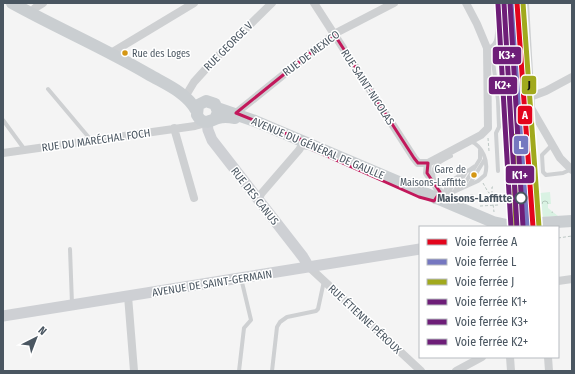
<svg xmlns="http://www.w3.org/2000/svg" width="575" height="374" font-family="'Fira Sans Condensed',sans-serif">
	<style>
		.park { fill: url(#park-crowns) }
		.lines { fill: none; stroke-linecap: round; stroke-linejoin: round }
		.path { stroke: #bcc7c4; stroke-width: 1; stroke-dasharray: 3 2; stroke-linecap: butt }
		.lane { stroke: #ced0d2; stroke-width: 4 }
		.street { stroke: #ced0d2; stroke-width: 8 }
		.secondary { stroke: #ced0d4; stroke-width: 11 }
		.primary { stroke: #caced1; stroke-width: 12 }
		.rail-1-casing { stroke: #fff; stroke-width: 8 }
		.rail-2-casing { stroke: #fff; stroke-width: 8 }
		.rail-3-casing { stroke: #fff; stroke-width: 8 }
		.rail-4-casing { stroke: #fff; stroke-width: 8 }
		.rail-5-casing { stroke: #fff; stroke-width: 8 }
		.rail-6-casing { stroke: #fff; stroke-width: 8 }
		.rail-1 { stroke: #e3051c; stroke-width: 5 }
		.rail-2 { stroke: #7577c0; stroke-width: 5 }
		.rail-3 { stroke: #a1a91d; stroke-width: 5 }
		.rail-4 { stroke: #6e1e78; stroke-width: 5 }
		.rail-5 { stroke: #6e1e78; stroke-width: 5 }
		.rail-6 { stroke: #6e1e78; stroke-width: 5 }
		.marked { fill: none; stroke: #c2185b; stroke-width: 3; stroke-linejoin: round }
		.bus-dot { fill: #d49613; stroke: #fff; stroke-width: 1.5 }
		.stop-dot { fill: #fff; stroke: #4a5661; stroke-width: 2 }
		.labels { text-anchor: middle; stroke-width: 3; stroke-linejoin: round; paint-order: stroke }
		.bus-label { font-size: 10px; fill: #4a5661; stroke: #fff; text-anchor: start }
		.street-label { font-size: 11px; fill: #4a5661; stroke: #fff }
		.stop-label { font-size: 11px; font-weight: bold; fill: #4a5661; stroke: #fff; text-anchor: end }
		.line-badge { stroke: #fff; stroke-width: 1.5 }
		.badge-label { font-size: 11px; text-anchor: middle; font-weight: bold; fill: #fff }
		.pale-badge-label { font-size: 11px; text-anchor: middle; font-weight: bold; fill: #111 }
	</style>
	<defs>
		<pattern id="park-crowns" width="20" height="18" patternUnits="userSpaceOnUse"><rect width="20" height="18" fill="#d9f2e3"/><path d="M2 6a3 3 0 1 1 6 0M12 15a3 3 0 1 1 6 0" fill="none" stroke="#b2c7bb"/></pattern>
	</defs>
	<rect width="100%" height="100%" fill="#f4f4f4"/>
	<path class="park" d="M550,192L551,204H548V208L558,216L543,217L540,193Z"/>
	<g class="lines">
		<path class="path" d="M530,123L534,154
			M488,138L489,151
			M483,183L488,192L492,195L494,212
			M538,188L540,213
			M526,190L527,200
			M513,191L514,201
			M492,194V187H494
			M535,199V189L538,188L537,182
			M514,203V204
			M527,203V204
			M480,206L498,205
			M528,207V214
			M536,207L537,214
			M514,208L515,215
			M558,238L572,236"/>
		<path class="lane" d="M499,3L498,21L518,20
			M48,89L91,140
			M3,120L25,150
			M552,145L542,155L543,172L546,175L563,173L572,169
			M498,171L496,133L499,127L498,100L492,54L487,48C500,46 496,32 498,21
			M434,179C430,165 441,161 451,156
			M469,185L485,159
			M462,188L480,159V150
			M454,192L466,172
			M447,195L478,181L485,175C489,162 483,146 470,141
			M447,195L459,175
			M442,199C449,175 458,179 475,166
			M458,204L472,196
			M70,249L72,304
			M239,371L244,328L251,320L241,278
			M272,371L277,327L280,322L287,317L316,311L318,309L324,281"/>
		<path class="street" d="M314,3L414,158L418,163H428L481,135L488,128L487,48L477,24L466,3
			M525,3L531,108L560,158L572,170
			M35,8L43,3
			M111,53L194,3
			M188,92L194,82L213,61L272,3
			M530,97L546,91L572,77
			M236,113L334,34L394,3
			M174,128L194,198
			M3,153L195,126L206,123
			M428,163L427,173L440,192L435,200
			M259,199L261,194L299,150L302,145L308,146
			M309,267L421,371
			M558,281L572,279
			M128,296L134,371
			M510,357L511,371
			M548,357L549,371
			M456,371L482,357"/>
		<path class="secondary" d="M207,123L208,130L212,140L303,257L306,262L305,267
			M3,316L420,249"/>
		<path class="primary" d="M12,3C57,28 104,48 148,74C165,84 186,92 196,110
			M217,108L255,121L493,222L507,225L572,221
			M215,119L218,112L215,104L206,101L198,105L197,115C203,126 209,121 218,118C224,116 230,117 235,118"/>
		<defs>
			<path id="rail-1" d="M517,3L533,227"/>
			<path id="rail-2" d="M511,3L527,227"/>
			<path id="rail-3" d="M523,3L539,227
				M513,136L516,227"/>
			<path id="rail-4" d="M510,3L523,227"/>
			<path id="rail-5" d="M504,3L517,227"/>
			<path id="rail-6" d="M498,4L511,227"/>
		</defs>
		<use href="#rail-1" class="rail-1-casing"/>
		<use href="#rail-2" class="rail-2-casing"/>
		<use href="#rail-3" class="rail-3-casing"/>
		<use href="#rail-4" class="rail-4-casing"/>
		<use href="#rail-5" class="rail-5-casing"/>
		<use href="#rail-6" class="rail-6-casing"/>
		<use href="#rail-1" class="rail-1"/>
		<use href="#rail-2" class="rail-2"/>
		<use href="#rail-3" class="rail-3"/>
		<use href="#rail-4" class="rail-4"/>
		<use href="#rail-5" class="rail-5"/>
		<use href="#rail-6" class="rail-6"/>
	</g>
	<path class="marked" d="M334,34L414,158L418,163H428L427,173L440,192L434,201L419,197L302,145L312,144L236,113Z"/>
	<g class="bus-dot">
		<circle cx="125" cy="53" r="3.5"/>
		<circle cx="474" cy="175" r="3.5"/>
	</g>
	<circle class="stop-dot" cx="521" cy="198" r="5.5"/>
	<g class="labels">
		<g class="bus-label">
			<text x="132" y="57">Rue des Loges</text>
			<text x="466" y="173" text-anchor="end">Gare de<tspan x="466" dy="13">Maisons-Laffitte</tspan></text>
		</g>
		<g class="street-label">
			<text transform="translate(228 46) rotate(-45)" y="4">RUE GEORGE V</text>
			<text transform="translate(311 53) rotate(-37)" y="4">RUE DE MEXICO</text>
			<text transform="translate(368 87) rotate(57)" y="4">RUE SAINT-NICOLAS</text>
			<text transform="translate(96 140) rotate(-8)" y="4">RUE DU MARÉCHAL FOCH</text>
			<text transform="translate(318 148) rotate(23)" y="4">AVENUE DU GÉNÉRAL DE GAULLE</text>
			<text transform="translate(255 196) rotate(52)" y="4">RUE DES CANUS</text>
			<text transform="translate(212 283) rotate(-9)" y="4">AVENUE DE SAINT-GERMAIN</text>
			<text transform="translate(365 319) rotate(43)" y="4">RUE ÉTIENNE PÉROUX</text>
		</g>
		<g class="stop-label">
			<text x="512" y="202">Maisons-Laffitte</text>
		</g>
	</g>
	<g class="line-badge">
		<rect x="492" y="46" width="30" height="19" rx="4" fill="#6e1e78"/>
		<rect x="521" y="75" width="16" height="20" rx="4" fill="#a1a91d"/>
		<rect x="488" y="76" width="30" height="19" rx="4" fill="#6e1e78"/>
		<rect x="517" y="105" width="16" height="20" rx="4" fill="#e3051c"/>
		<rect x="513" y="135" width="16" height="20" rx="4" fill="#7577c0"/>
		<rect x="505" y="165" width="30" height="19" rx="4" fill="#6e1e78"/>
	</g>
	<g class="badge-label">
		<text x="507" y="59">K3+</text>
		<text x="503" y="89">K2+</text>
		<text x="525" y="119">A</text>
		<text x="521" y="149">L</text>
		<text x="520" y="179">K1+</text>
	</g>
	<g class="pale-badge-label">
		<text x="529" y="89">J</text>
	</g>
	<rect width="575" height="374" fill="none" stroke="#4a5661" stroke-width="8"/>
	<rect x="419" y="226" width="140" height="132" fill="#ffffff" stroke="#b7bbc0"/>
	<rect x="427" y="239" width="20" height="6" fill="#e3051c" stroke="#b7bbc0"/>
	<text x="455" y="246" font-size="12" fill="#4a5661">Voie ferrée A</text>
	<rect x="427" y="259" width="20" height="6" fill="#7577c0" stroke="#b7bbc0"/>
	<text x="455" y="266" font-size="12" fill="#4a5661">Voie ferrée L</text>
	<rect x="427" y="279" width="20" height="6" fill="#a1a91d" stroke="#b7bbc0"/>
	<text x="455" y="286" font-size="12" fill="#4a5661">Voie ferrée J</text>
	<rect x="427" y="299" width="20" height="6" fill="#6e1e78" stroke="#b7bbc0"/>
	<text x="455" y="306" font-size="12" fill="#4a5661">Voie ferrée K1+</text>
	<rect x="427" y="319" width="20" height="6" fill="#6e1e78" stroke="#b7bbc0"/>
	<text x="455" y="326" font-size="12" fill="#4a5661">Voie ferrée K3+</text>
	<rect x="427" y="339" width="20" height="6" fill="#6e1e78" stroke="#b7bbc0"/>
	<text x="455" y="346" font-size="12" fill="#4a5661">Voie ferrée K2+</text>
	<g transform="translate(36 338) rotate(42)" stroke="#ffffff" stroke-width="3" paint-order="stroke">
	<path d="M0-3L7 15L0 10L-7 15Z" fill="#4a5661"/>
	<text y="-6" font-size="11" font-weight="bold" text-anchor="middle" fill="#4a5661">N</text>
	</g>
</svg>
